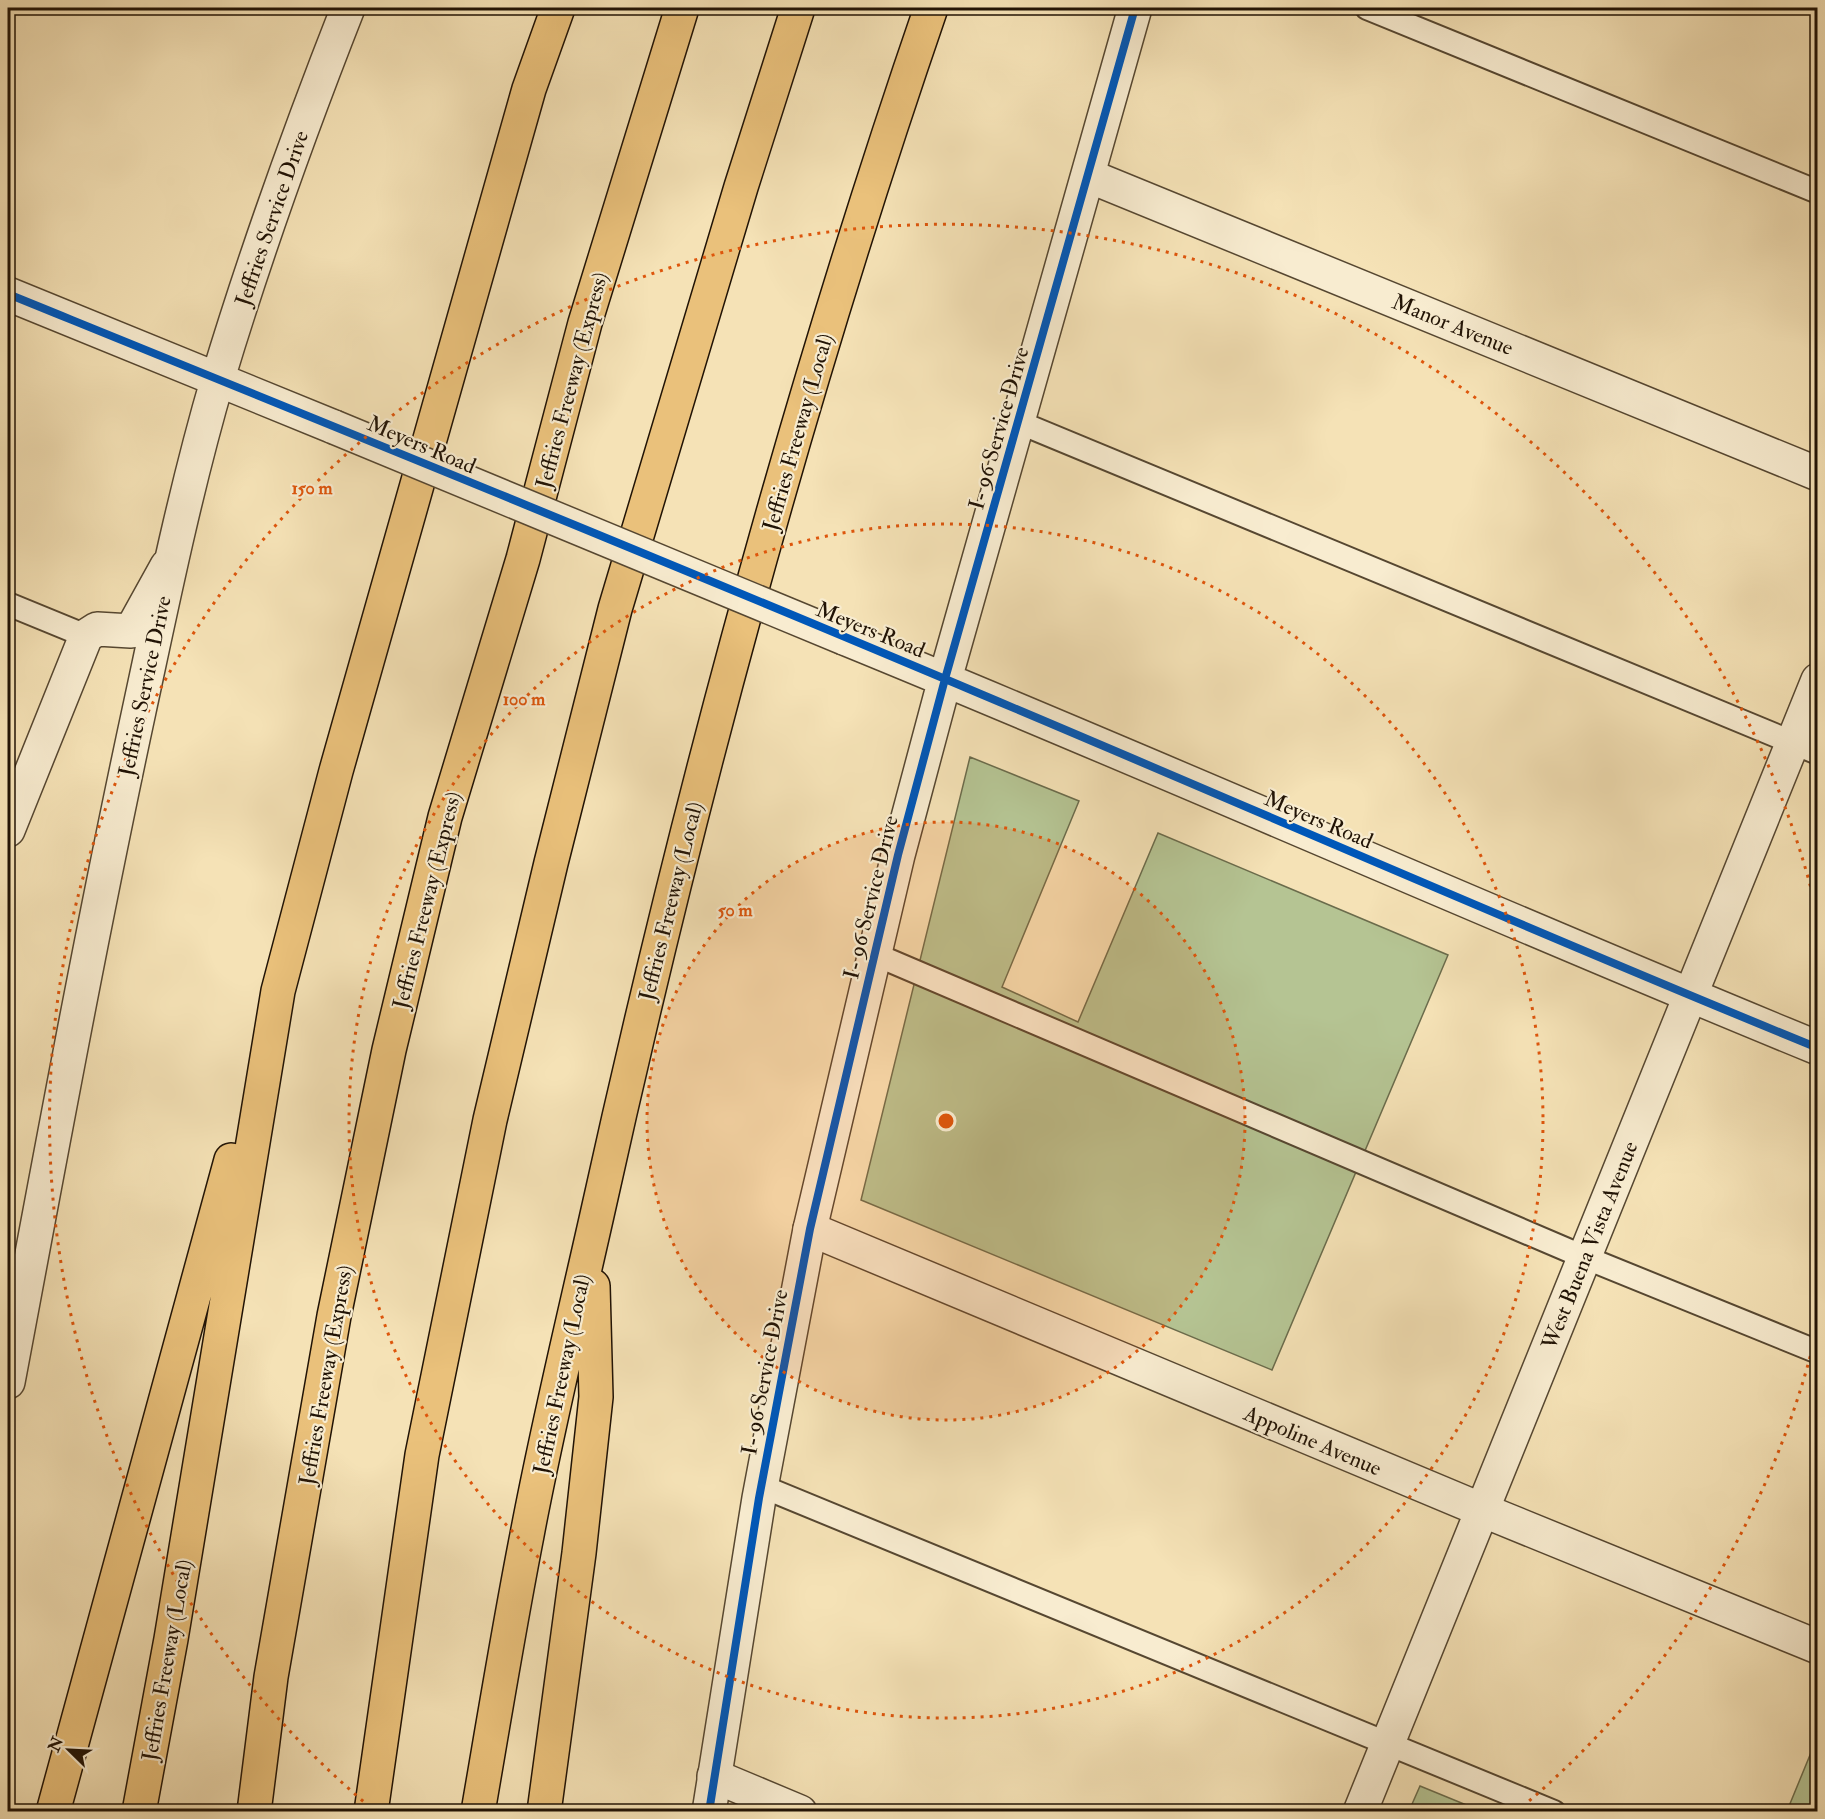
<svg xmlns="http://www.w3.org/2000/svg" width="1825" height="1819" font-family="'IM FELL Double Pica',serif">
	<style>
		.green { fill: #b5c493; stroke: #6b6c4c; stroke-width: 1.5 }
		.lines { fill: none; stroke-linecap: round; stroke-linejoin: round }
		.service-casing { stroke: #564731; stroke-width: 26 }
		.minor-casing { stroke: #564731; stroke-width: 36 }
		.tertiary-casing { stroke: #564731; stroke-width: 36 }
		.motorway-casing { stroke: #211305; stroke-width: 36 }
		.service { stroke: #f8ecd0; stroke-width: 22 }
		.minor { stroke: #f8ecd0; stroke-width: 33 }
		.tertiary { stroke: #f8ecd0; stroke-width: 33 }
		.motorway { stroke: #eac17b; stroke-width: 33 }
		.tertiary-bridge-casing { stroke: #564731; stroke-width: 36; stroke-linecap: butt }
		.tertiary-bridge { stroke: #f8ecd0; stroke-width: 33 }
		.cycleway-casing { stroke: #f8ecd0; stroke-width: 11 }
		.cycleway { stroke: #0057b8; stroke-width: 8 }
		.ring { fill: none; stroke: #de560c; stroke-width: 3; stroke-dasharray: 3 6 }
		.labels { text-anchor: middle; stroke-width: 4.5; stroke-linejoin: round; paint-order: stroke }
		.street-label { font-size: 22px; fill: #211305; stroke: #f8ecd0 }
		.centre { fill: #de560c; stroke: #f8ecd0; stroke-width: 3 }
		.ring-label { font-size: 18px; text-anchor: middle; font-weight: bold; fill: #de560c; stroke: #f8ecd0; stroke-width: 4.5; stroke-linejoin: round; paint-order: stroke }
	</style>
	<rect width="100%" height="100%" fill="#f5e2b6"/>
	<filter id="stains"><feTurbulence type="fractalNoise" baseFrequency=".00333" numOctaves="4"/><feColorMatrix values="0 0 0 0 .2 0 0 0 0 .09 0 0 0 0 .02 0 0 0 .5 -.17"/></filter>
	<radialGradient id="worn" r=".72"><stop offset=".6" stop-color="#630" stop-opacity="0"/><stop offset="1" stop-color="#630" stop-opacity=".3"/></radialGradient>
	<path class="green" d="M970,757L1079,801L1002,987L1078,1022L1158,833L1448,955L1272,1370L861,1200Z
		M1817,1738V1811H1787Z
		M1420,1786L1481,1811H1409Z"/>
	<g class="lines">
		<defs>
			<path id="service" d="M1367,8L1818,192
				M1018,422L1818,753
				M8,604L86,636
				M874,954L1584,1257L1818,1352
				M761,1486L1554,1812"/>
			<path id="minor" d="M1089,176L1818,474
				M8,830L86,636L97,629L131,631L167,566
				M810,1229L1482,1510L1818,1647
				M714,1776L800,1812
				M1360,1812L1818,680"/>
			<path id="tertiary" d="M8,294L334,427
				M844,638C1170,771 1492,915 1818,1048
				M8,1382C50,1158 91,934 139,711C163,599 186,487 218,378C256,252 300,130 348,8
				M709,1812L759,1498L810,1229L898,855L945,679L1135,8"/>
			<path id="motorway" d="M53,1812L231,1160
				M139,1812L171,1639L278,991L336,771L529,89L558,8
				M254,1812L271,1677L334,1316L389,1050L445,817L523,559L585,323L682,8
				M371,1812L422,1455L490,1120L551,863L615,609L741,187L798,8
				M478,1812C494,1719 509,1627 527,1535C547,1428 573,1322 597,1215C687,807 795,403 931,8
				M544,1812L579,1553L596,1397L593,1286"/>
		</defs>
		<use href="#service" class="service-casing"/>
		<use href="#minor" class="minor-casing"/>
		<use href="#tertiary" class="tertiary-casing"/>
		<use href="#motorway" class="motorway-casing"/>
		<use href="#service" class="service"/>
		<use href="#minor" class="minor"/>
		<use href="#tertiary" class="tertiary"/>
		<use href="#motorway" class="motorway"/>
		<defs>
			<path id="tertiary-bridge" d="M334,427L844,638"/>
		</defs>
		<use href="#tertiary-bridge" class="tertiary-bridge-casing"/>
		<use href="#tertiary-bridge" class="tertiary-bridge"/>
		<defs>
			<path id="cycleway" d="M8,294C333,426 659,558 983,695C1261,812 1538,934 1818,1048
				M709,1812L759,1498L810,1229L898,855L945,679L1135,8"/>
		</defs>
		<use href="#cycleway" class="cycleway-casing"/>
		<use href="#cycleway" class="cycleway"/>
	</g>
	<circle cx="946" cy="1121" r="299" fill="#de560c" fill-opacity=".12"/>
	<g class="ring">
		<circle cx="946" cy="1121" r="299"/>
		<circle cx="946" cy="1121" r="597"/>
		<path d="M1817 1330A896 896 0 0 1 1522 1807M370 1807A896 896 0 1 1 1817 912"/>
	</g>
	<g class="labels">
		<g class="street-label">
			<text transform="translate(271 218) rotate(-71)" y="8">Jeffries Service Drive</text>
			<text transform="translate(1453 324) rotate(22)" y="8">Manor Avenue</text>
			<text transform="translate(571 380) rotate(-75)" y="8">Jeffries Freeway (Express)</text>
			<text transform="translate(998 428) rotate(-74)" y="8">I- 96 Service Drive</text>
			<text transform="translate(797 432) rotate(-74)" y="8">Jeffries Freeway (Local)</text>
			<text transform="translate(422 444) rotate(23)" y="8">Meyers Road</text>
			<text transform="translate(871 629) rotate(22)" y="8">Meyers Road</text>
			<text transform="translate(144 686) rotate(-78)" y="8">Jeffries Service Drive</text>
			<text transform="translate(1319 819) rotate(23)" y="8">Meyers Road</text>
			<text transform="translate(870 897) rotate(-76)" y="8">I- 96 Service Drive</text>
			<text transform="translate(426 900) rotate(-76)" y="8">Jeffries Freeway (Express)</text>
			<text transform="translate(670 901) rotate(-76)" y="8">Jeffries Freeway (Local)</text>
			<text transform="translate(1589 1245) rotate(-68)" y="8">West Buena Vista Avenue</text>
			<text transform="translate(764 1372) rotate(-79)" y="8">I- 96 Service Drive</text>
			<text transform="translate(561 1374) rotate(-78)" y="8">Jeffries Freeway (Local)</text>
			<text transform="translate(325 1375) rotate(-80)" y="8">Jeffries Freeway (Express)</text>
			<text transform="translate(1313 1440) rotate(23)" y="8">Appoline Avenue</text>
			<text transform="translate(166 1660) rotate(-80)" y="8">Jeffries Freeway (Local)</text>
		</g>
	</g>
	<circle cx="946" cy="1121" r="9" class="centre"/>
	<g class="ring-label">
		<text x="312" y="494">150 m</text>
		<text x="524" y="705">100 m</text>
		<text x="735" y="916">50 m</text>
	</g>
	<rect width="1825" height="1819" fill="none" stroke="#f5e2b6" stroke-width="30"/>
	<rect x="9" y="9" width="1807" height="1801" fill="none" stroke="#211305" stroke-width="3"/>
	<rect x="15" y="15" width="1795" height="1789" fill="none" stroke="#211305" stroke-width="1.5"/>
	<g transform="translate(69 1750) rotate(294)" stroke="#f8ecd0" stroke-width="4.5" paint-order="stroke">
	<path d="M0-4.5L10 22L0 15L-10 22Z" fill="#211305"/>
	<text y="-9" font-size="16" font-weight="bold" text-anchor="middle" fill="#211305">N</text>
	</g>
	<rect width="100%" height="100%" filter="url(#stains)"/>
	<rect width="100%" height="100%" fill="url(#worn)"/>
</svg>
